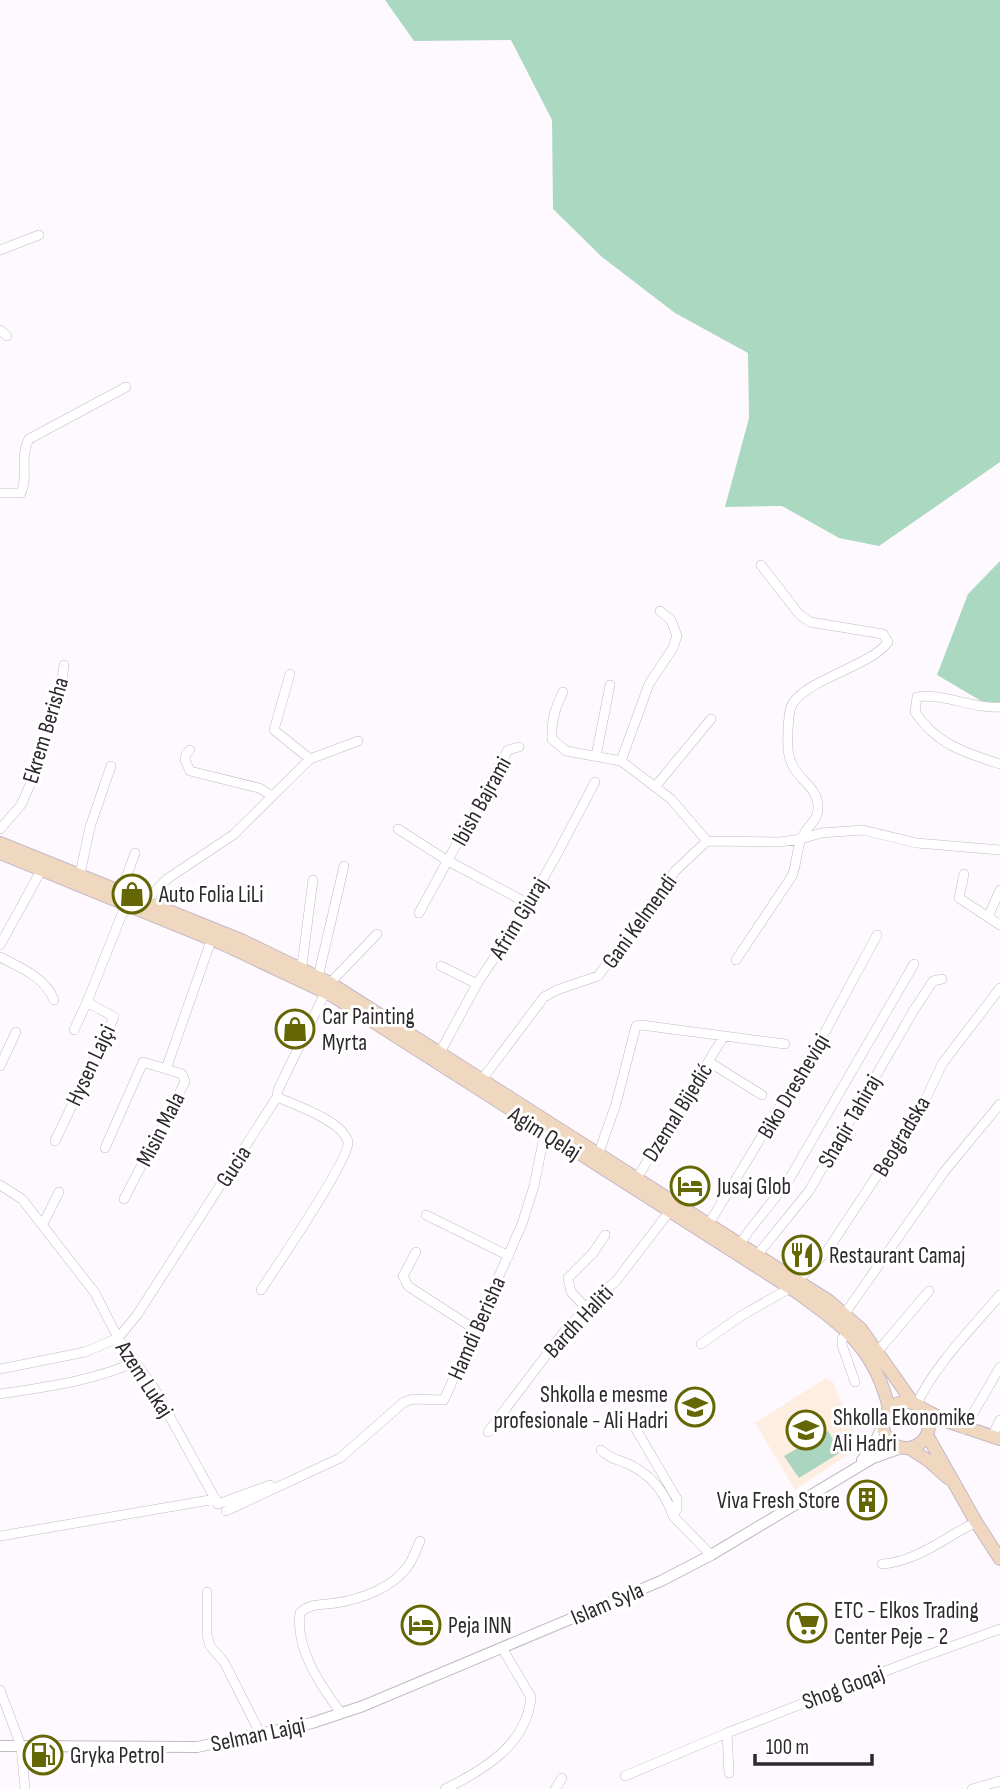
<svg xmlns="http://www.w3.org/2000/svg" width="1000" height="1789" font-family="'Sofia Sans Condensed',sans-serif">
	<style>
		.education { fill: #fdeee1 }
		.green { fill: #abd5c0 }
		.forest { fill: #aad8c1 }
		.lines { fill: none; stroke-linecap: round; stroke-linejoin: round }
		.minor-casing { stroke: #c3b8c6; stroke-width: 10 }
		.tertiary-casing { stroke: #c3b8c6; stroke-width: 12 }
		.secondary-casing { stroke: #c3b8c6; stroke-width: 14 }
		.minor { stroke: #fff; stroke-width: 9 }
		.tertiary { stroke: #fff; stroke-width: 10 }
		.secondary { stroke: #f0d8c0; stroke-width: 12 }
		.labels { text-anchor: middle; stroke-width: 6; stroke-linejoin: round; paint-order: stroke }
		.street-label { font-size: 23px; fill: #2d292e; stroke: #fff }
		.poi-label { font-size: 23px; fill: #2d292e; stroke: #fff; text-anchor: start }
	</style>
	<rect width="100%" height="100%" fill="#fef9ff"/>
	<path class="education" d="M826,1378L833,1382L855,1436L853,1451L795,1490L755,1423Z"/>
	<path class="green" d="M828,1431L841,1452L799,1478L784,1456Z"/>
	<path class="forest" d="M385,0H1000V462L879,546L839,538L782,506L725,507L749,418L748,353L675,313L602,257L553,209L552,120L511,40L414,41Z
		M1000,561V712L937,675L968,594Z"/>
	<g class="lines">
		<defs>
			<path id="minor" d="M0,250L39,235
				M0,330L7,336
				M0,493H21C29,475 19,457 29,439L126,387
				M290,674L274,730L310,759
				M563,692C555,708 551,721 552,739L566,751L621,761L671,799L707,841
				M1000,707C972,709 945,693 917,697L915,712C936,744 965,753 1000,764
				M190,750L186,754L185,760L190,771L259,788L272,796
				M596,756L610,685
				M621,761L649,684L673,648L677,636L671,620L660,611
				M655,787L711,719
				M0,829L21,805L37,769L60,693L64,665
				M398,829L448,861L529,904
				M964,874L959,898L1000,925
				M79,879L90,827L111,766
				M121,892L135,853
				M146,908L153,893L167,879L233,835L310,759L358,741
				M419,913L508,750L519,747
				M988,917L1000,890
				M0,945L43,867
				M0,957C21,968 45,977 54,1000
				M736,960L792,876C797,864 796,851 801,840C805,827 819,821 818,807C818,788 800,781 793,766C786,754 788,742 788,729C789,721 788,710 793,703C810,678 871,666 888,642L883,634L810,622L799,614L761,565
				M441,966L477,984
				M301,972L313,880
				M318,977L344,866
				M74,1030L87,1002L126,904
				M438,1056L477,984L523,914L556,856L595,782
				M709,1062L762,1095
				M0,1066L16,1032
				M480,1082L544,997L557,990L598,976L676,870L707,841L780,842L801,839L821,833L863,830L917,843L1000,850
				M55,1141L114,1017L87,1002
				M105,1148L143,1062L166,1069
				M598,1155L616,1104L636,1026L641,1025L785,1044
				M635,1181L724,1036
				M0,1185L22,1199L95,1293L118,1338L154,1388L218,1504L270,1485
				M124,1199L185,1082L182,1074L166,1069L213,935
				M426,1215L509,1256
				M43,1224L59,1192
				M707,1227L826,1030L877,935
				M738,1247L748,1232L787,1183L914,964
				M416,1252L403,1276L408,1286L476,1330
				M754,1259L809,1191L914,1010L933,981L942,979
				M261,1290C274,1270 351,1157 348,1142C343,1121 295,1105 277,1097
				M586,1308L571,1292L568,1278L593,1253L605,1235
				M841,1319L944,1172L1000,1104
				M847,1332L842,1339V1345L855,1382
				M701,1344L741,1316L790,1288L827,1251L921,1109L942,1064L1000,988
				M878,1351L929,1291
				M0,1369L85,1352L118,1338L137,1315L277,1097L278,1090L330,983L377,934
				M0,1394C46,1387 93,1381 135,1362
				M917,1404C933,1367 974,1326 1000,1295
				M627,1414L677,1499V1509L673,1516L711,1555
				M964,1429L1000,1367
				M488,1432L563,1333L588,1305L616,1281L669,1212
				M992,1437L1000,1420
				M601,1450C609,1458 616,1459 626,1463C650,1473 665,1492 673,1516
				M226,1511L340,1458L404,1402L413,1399L444,1400L522,1224L534,1186L546,1127
				M0,1536L216,1499
				M882,1564C916,1562 946,1537 976,1522
				M207,1592V1635L210,1646L224,1662L261,1735
				M0,1690L21,1746L25,1789
				M341,1713C321,1686 295,1649 300,1613C310,1603 322,1605 336,1603C361,1599 393,1588 408,1566C413,1559 416,1550 420,1541
				M729,1773L727,1733L914,1660L1000,1629
				M625,1776L727,1733
				M445,1789C484,1770 527,1744 531,1697L502,1648
				M555,1789L562,1778
				M972,1789L1000,1781"/>
			<path id="tertiary" d="M862,1460L871,1450L882,1427
				M0,1746L197,1747L312,1723L363,1706L661,1581L711,1555L873,1458L901,1448"/>
			<path id="secondary" d="M0,843L241,940L330,983L829,1301L861,1329L913,1403
				M0,853L223,944L333,996L795,1291C843,1326 874,1347 889,1408
				M883 1425a23 23 0 1 1 46 0a23 23 0 1 1-46 0Z
				M923,1409L946,1421L1000,1439
				M927,1435L976,1522L1000,1559
				M909,1448L929,1461L948,1478"/>
		</defs>
		<use href="#minor" class="minor-casing"/>
		<use href="#tertiary" class="tertiary-casing"/>
		<use href="#secondary" class="secondary-casing"/>
		<use href="#minor" class="minor"/>
		<use href="#tertiary" class="tertiary"/>
		<use href="#secondary" class="secondary"/>
	</g>
	<defs>
		<symbol id="shop-ring" viewBox="-11 -11 22 22"><circle r="9.5" fill="#fff" stroke="#656704" stroke-width="1.5"/><path d="M-5-2.5h2.3a2.7 3.5 0 0 1 5.4 0H5L5.5 6h-11ZM-1.5-2.5h3a1.5 2.3 0 0 0-3 0Z" fill="#656704"/></symbol>
		<symbol id="hotel-ring" viewBox="-11 -11 22 22"><circle r="9.5" fill="#fff" stroke="#656704" stroke-width="1.5"/><path d="M-6-4.5h1.5V1H6V5H4.5V3h-9V5H-6ZM-4 0a1.8 1.8 0 1 1 3.6 0ZM.5 0V-2.5h3Q6-2.5 6 0Z" fill="#656704"/></symbol>
		<symbol id="restaurant-ring" viewBox="-11 -11 22 22"><circle r="9.5" fill="#fff" stroke="#656704" stroke-width="1.5"/><path d="M-5-6h1v4h1v-4h1v4h1v-4h1v5L-1.5 .5V6h-2V.5L-5-1ZM5-6V6H3V1.5H1.5Q1.5-4 5-6Z" fill="#656704"/></symbol>
		<symbol id="school-ring" viewBox="-11 -11 22 22"><circle r="9.5" fill="#fff" stroke="#656704" stroke-width="1.5"/><path d="M0-5L7-2L0 1L-7-2ZM-4 1L0 2.5L4 1V4Q0 6-4 4Z" fill="#656704"/></symbol>
		<symbol id="building-ring" viewBox="-11 -11 22 22"><circle r="9.5" fill="#fff" stroke="#656704" stroke-width="1.5"/><path d="M-4-6H4V6H1V3H-1V6H-4ZM-2.5-4.3h1.7v1.8h-1.7ZM.8-4.3h1.7v1.8H.8ZM-2.5-1h1.7V.8h-1.7ZM.8-1h1.7V.8H.8Z" fill="#656704"/></symbol>
		<symbol id="supermarket-ring" viewBox="-11 -11 22 22"><circle r="9.5" fill="#fff" stroke="#656704" stroke-width="1.5"/><path d="M-6-5.5h2.5l.6 2H6L4.5 2H-2.5L-4.4-4H-6ZM-1.5 3.2a1.3 1.3 0 1 0 .1 0ZM3 3.2a1.3 1.3 0 1 0 .1 0Z" fill="#656704"/></symbol>
		<symbol id="fuel-ring" viewBox="-11 -11 22 22"><circle r="9.5" fill="#fff" stroke="#656704" stroke-width="1.5"/><path d="M-5.5-6h7V0h2V4h1.3V-2.5L3-4.5l.8-.8L6-3V5H2.5V1h-1V6h-7ZM-4.2-4.7v3.2H.2V-4.7Z" fill="#656704"/></symbol>
	</defs>
	<g fill-rule="evenodd">
		<use href="#shop-ring" x="110" y="872" width="44" height="44"/>
		<use href="#shop-ring" x="273" y="1007" width="44" height="44"/>
		<use href="#hotel-ring" x="668" y="1164" width="44" height="44"/>
		<use href="#restaurant-ring" x="780" y="1233" width="44" height="44"/>
		<use href="#school-ring" x="673" y="1385" width="44" height="44"/>
		<use href="#school-ring" x="784" y="1408" width="44" height="44"/>
		<use href="#building-ring" x="845" y="1478" width="44" height="44"/>
		<use href="#supermarket-ring" x="785" y="1601" width="44" height="44"/>
		<use href="#hotel-ring" x="399" y="1603" width="44" height="44"/>
		<use href="#fuel-ring" x="21" y="1733" width="44" height="44"/>
	</g>
	<g class="labels">
		<g class="street-label">
			<text transform="translate(45 730) rotate(-73)" y="8">Ekrem Berisha</text>
			<text transform="translate(481 801) rotate(-61)" y="8">Ibish Bajrami</text>
			<text transform="translate(518 918) rotate(-59)" y="8">Afrim Gjuraj</text>
			<text transform="translate(639 921) rotate(-54)" y="8">Gani Kelmendi</text>
			<text transform="translate(90 1065) rotate(-65)" y="8">Hysen Lajçi</text>
			<text transform="translate(793 1086) rotate(-59)" y="8">Biko Dresheviqi</text>
			<text transform="translate(677 1112) rotate(-58)" y="8">Dzemal Bijedić</text>
			<text transform="translate(849 1121) rotate(-60)" y="8">Shaqir Tahiraj</text>
			<text transform="translate(160 1129) rotate(-63)" y="8">Misin Mala</text>
			<text transform="translate(545 1133) rotate(32)" y="8">Agim Qelaj</text>
			<text transform="translate(901 1136) rotate(-59)" y="8">Beogradska</text>
			<text transform="translate(233 1166) rotate(-57)" y="8">Gucia</text>
			<text transform="translate(578 1321) rotate(-47)" y="8">Bardh Haliti</text>
			<text transform="translate(476 1328) rotate(-66)" y="8">Hamdi Berisha</text>
			<text transform="translate(145 1379) rotate(57)" y="8">Azem Lukaj</text>
			<text transform="translate(607 1603) rotate(-23)" y="8">Islam Syla</text>
			<text transform="translate(843 1687) rotate(-21)" y="8">Shog Goqaj</text>
			<text transform="translate(258 1734) rotate(-12)" y="8">Selman Lajqi</text>
		</g>
		<g class="poi-label">
			<text x="159" y="902">Auto Folia LiLi</text>
			<text x="322" y="1024">Car Painting<tspan x="322" dy="26">Myrta</tspan></text>
			<text x="717" y="1194">Jusaj Glob</text>
			<text x="829" y="1263">Restaurant Camaj</text>
			<text x="668" y="1402" text-anchor="end">Shkolla e mesme<tspan x="668" dy="26">profesionale - Ali Hadri</tspan></text>
			<text x="833" y="1425">Shkolla Ekonomike<tspan x="833" dy="26">Ali Hadri</tspan></text>
			<text x="840" y="1508" text-anchor="end">Viva Fresh Store</text>
			<text x="834" y="1618">ETC - Elkos Trading<tspan x="834" dy="26">Center Peje - 2</tspan></text>
			<text x="448" y="1633">Peja INN</text>
			<text x="70" y="1763">Gryka Petrol</text>
		</g>
	</g>
	<path d="M755 1754v10h117v-10" fill="none" stroke="#2d292e" stroke-width="3.5"/>
	<text x="766" y="1754" font-size="21" fill="#2d292e" stroke="#ffffff" stroke-width="5" paint-order="stroke">100 m</text>
</svg>
